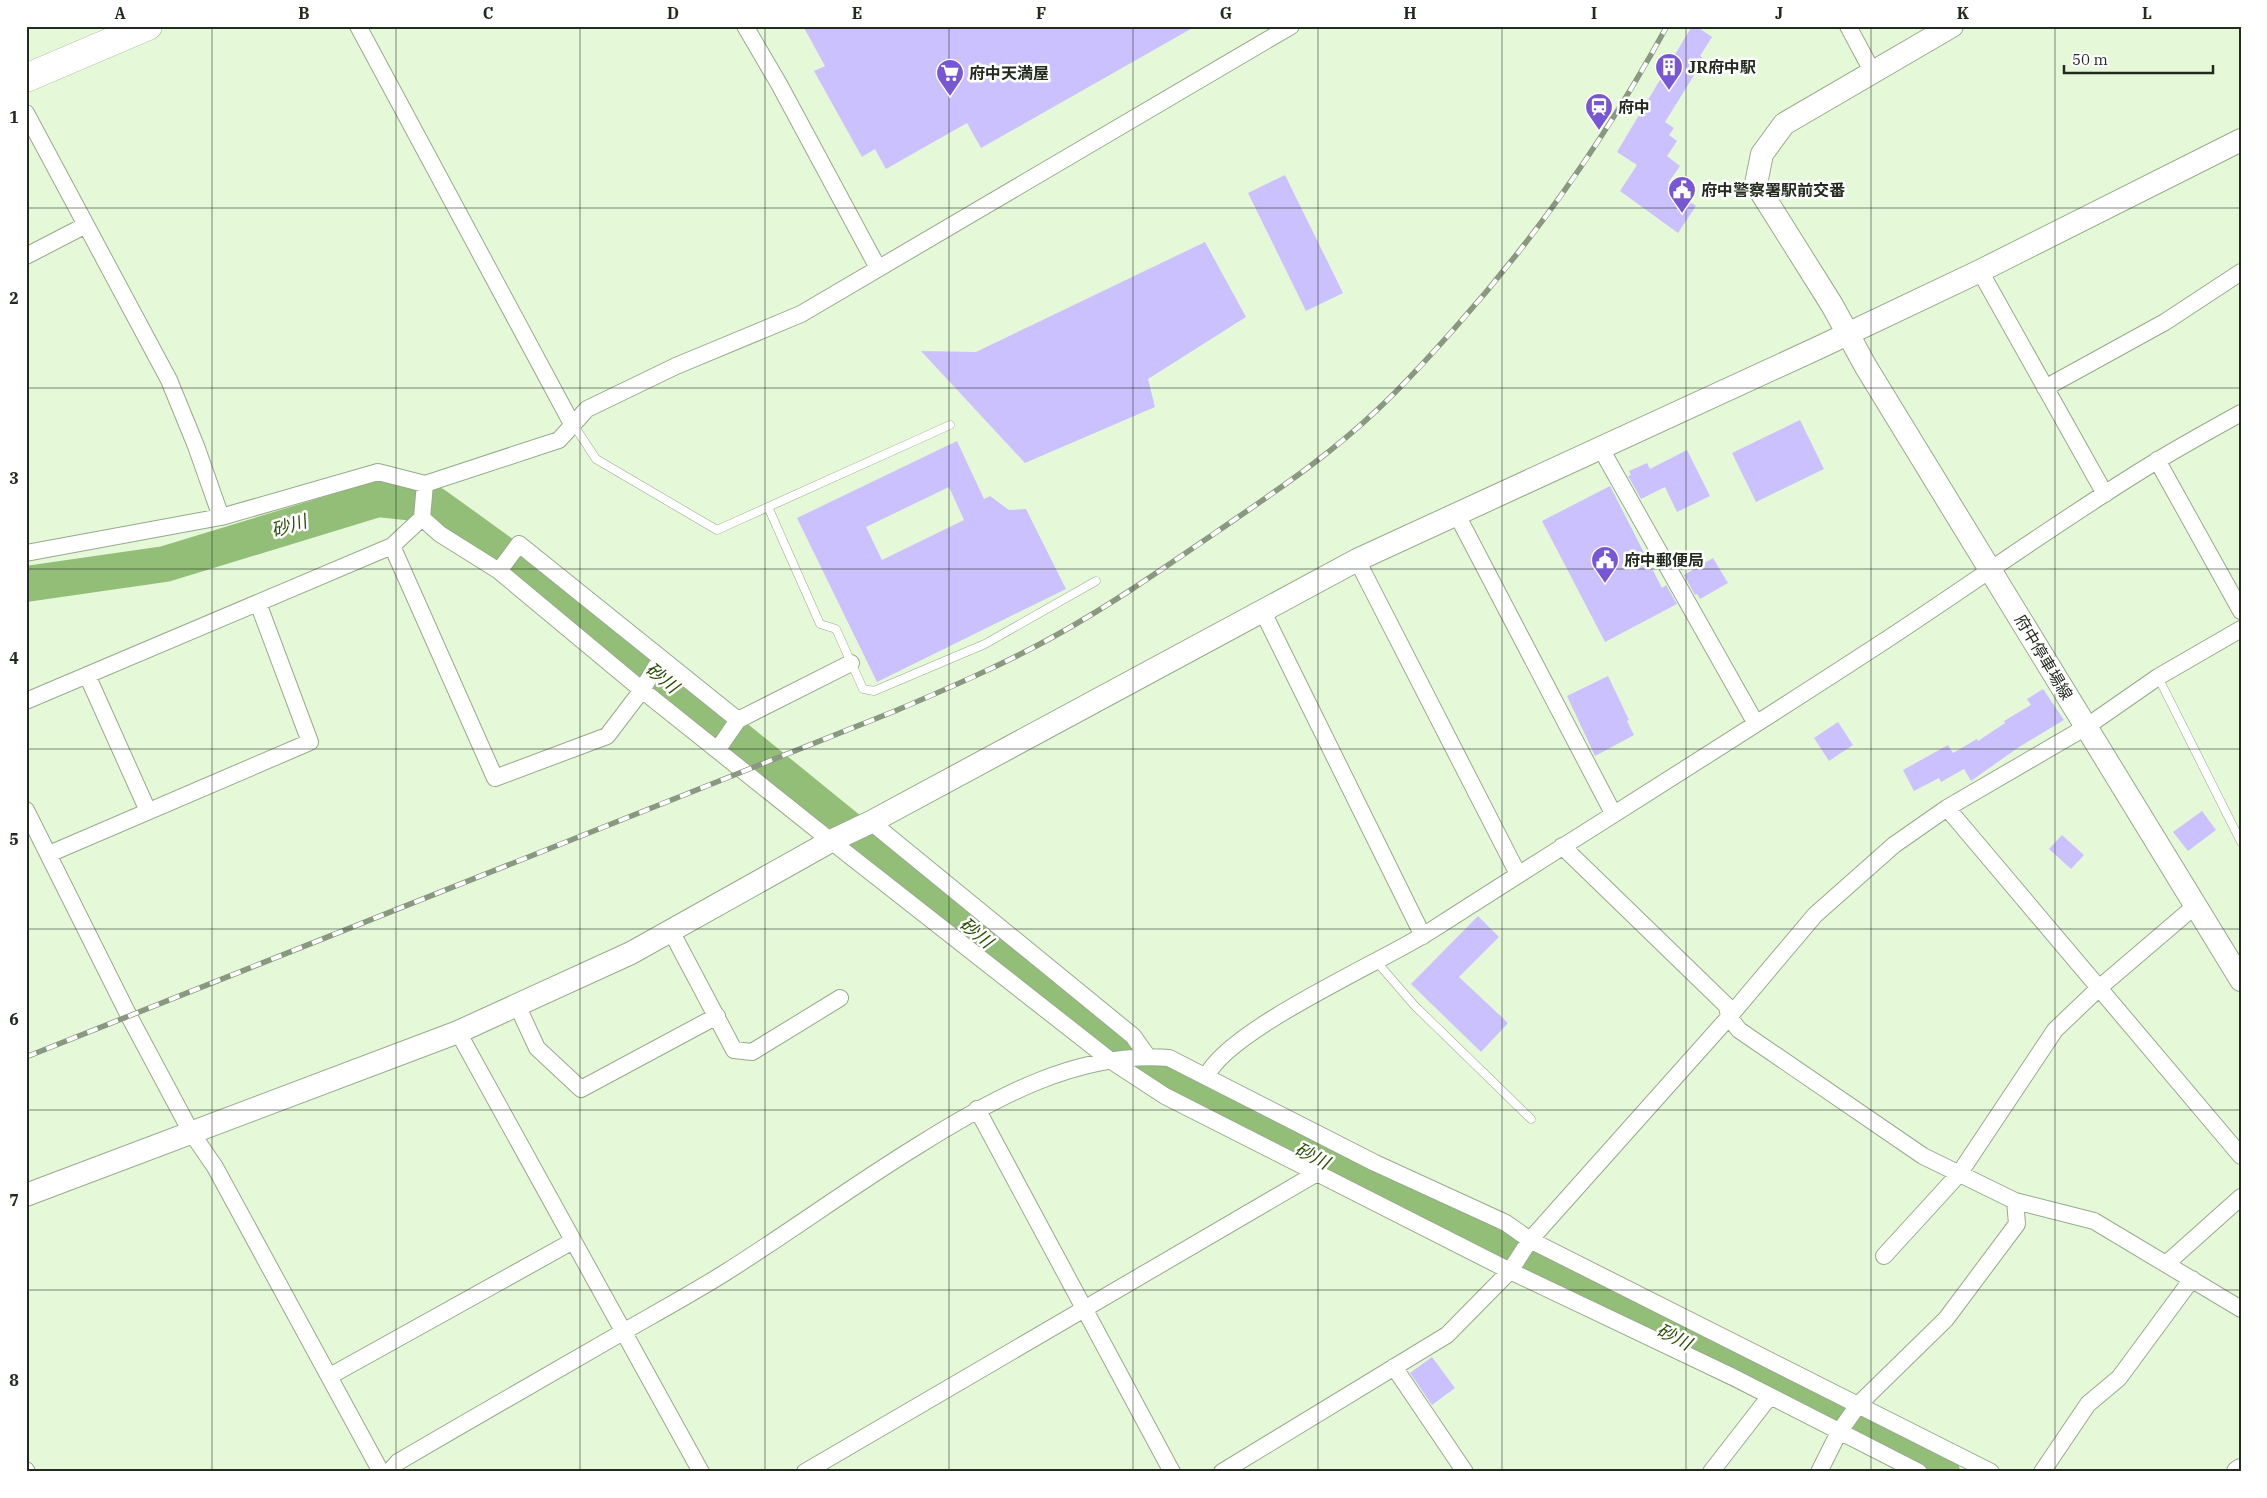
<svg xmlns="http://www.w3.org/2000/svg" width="2267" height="1498" font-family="'IBM Plex Serif','Noto Sans JP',serif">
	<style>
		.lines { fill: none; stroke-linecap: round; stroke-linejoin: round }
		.river { stroke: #93be77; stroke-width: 36 }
		.building { fill: #cbc1ff; fill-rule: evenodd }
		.lane-casing { stroke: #97aa8c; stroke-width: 9 }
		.street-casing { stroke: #97aa8c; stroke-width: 18 }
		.secondary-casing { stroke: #97aa8c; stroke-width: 24 }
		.highway-casing { stroke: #97aa8c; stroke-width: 29 }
		.lane { stroke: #fff; stroke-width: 8 }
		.street { stroke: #fff; stroke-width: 16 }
		.secondary { stroke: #fff; stroke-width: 22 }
		.highway { stroke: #fff; stroke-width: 28 }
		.rail-casing { stroke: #8a9881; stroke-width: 5.5 }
		.rail { stroke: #fff; stroke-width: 4; stroke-dasharray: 11; stroke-linecap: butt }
		.grid { fill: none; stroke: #232a1e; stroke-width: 1; stroke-opacity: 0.55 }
		.labels { text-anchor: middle; stroke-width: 5; stroke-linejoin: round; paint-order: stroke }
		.poi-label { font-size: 16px; font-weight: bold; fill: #232a1e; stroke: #fff; text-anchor: start }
		.street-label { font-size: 16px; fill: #232a1e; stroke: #fff }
		.water-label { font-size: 18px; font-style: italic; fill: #294f00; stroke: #fff }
		.neatline { fill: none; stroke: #232a1e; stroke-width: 2 }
		.grid-label { font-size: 16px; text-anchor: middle; font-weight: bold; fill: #232a1e }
	</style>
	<rect width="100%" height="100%" fill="#e5f9d9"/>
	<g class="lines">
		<path class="river" d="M26,584L165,564L378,499L435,505L568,601L1108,1040L1177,1088L1942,1472"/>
	</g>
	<path class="building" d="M803,26H1196L981,148L967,123L886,169L875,149L862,157L814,71L825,66Z
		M1692,26H1696L1712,37L1700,56L1704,59L1665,122L1674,128L1669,135L1677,141L1667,156L1680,166L1668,183L1671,185L1669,188L1696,206L1678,233L1620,191L1637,165L1617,152Z
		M1285,175L1343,293L1306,311L1248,193Z
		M1205,242L1246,317L1148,379L1155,407L1025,463L921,351L976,352Z
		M1800,420L1824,469L1756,502L1732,453Z
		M957,441L984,499L990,496L1009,510L1026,509L1066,589L877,682L797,518ZM949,487L964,520L882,560L866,527Z
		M1687,450L1710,496L1677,512L1665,487L1641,499L1628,476L1631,475L1629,471L1647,463L1650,469Z
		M1610,486L1662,588L1666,585L1677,604L1605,642L1542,521Z
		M1713,558L1728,583L1700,599L1697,594L1695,595L1684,575Z
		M1608,676L1629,720L1627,721L1634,735L1595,756L1567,696Z
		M2043,689L2064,720L2019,747L1971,781L1964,769L1941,782L1939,778L1914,791L1903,770L1948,745L1953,753L1977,739L1978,741L2005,723L2004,721L2031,705L2027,699Z
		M1838,722L1853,745L1829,761L1814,738Z
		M2202,811L2216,830L2188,851L2173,832Z
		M2062,835L2084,855L2071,869L2049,849Z
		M1478,916L1499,937L1459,977L1508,1023L1481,1052L1411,984Z
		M1432,1357L1455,1388L1432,1405L1410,1373Z"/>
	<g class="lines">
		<defs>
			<path id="lane" d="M573,424L596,459L717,530L950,425
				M768,507L820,624L836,629L863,689L874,691L985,644L1096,581
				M2158,677L2241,842
				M1376,961L1414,1005L1531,1119"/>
			<path id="street" d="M358,26L572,424
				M745,26L779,84L878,268
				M1848,26L1872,71
				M26,113L169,380L196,446L221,517
				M26,256L86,225
				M1980,271L2105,494
				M2045,388L2165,322L2241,272
				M1600,447L1755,722
				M2157,460L2241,611
				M1456,513L1613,813
				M422,518L440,534L499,571L642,690L831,841L1110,1060L1165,1096L1510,1271L1733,1377L1919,1472
				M392,546L495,778L607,736L642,690L661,658
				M26,553L221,517L378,472L425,484L559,440L587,409L676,366L801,314L1291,26
				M1357,560L1518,874
				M499,571L519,544L738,720
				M1262,610L1423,936
				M87,675L148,811
				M26,701L392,546L422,518L425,484
				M718,749L738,720L851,663
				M1947,808L2241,1156
				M26,810L129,1016L191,1132L215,1167L381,1472
				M871,822L1133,1036L1148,1057
				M1562,846L1727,1006L1729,1017L1739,1030L1923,1156L2015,1201L2017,1224L1946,1319L1859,1404L1839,1432L1819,1472
				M49,854L310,742L258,603
				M671,931L734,1050L752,1052L840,998
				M517,1005L537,1048L581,1089L717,1016
				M458,1032L701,1472
				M1206,1077C1228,1029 1382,962 1432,930C1583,833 1736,738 1886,640C1976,581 2063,518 2155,462C2183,445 2212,429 2241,413
				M977,1109L1172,1472
				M2015,1201L2094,1221L2241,1309
				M1884,1256L1959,1174L2055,1030L2099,988L2195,906
				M2166,1264L2241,1197
				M1394,1367L1465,1472
				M330,1376L573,1241
				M26,1470L27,1472
				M389,1472L398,1462C468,1421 538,1381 609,1340C647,1318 686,1297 723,1274C790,1232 852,1186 919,1145C994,1098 1078,1051 1169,1058L1375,1163L1506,1223L1530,1240L1991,1472
				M805,1472L1317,1173
				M1222,1472L1447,1335L1510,1271L1530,1240L1729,1017L1815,915L1894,845L1947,808L2086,727L2158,677L2241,629
				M1711,1472L1770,1396
				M2042,1472L2088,1404L2119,1378L2192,1279"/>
			<path id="secondary" d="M1952,26L1784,124L1762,154L1756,184L1832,305L1866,367L2241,980
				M26,1195L458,1032L631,953L831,841L871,822L1357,560L1820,347L1980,271L2241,140
				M2238,1472L2241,1470"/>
			<path id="highway" d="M26,78L148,26"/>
		</defs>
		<use href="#lane" class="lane-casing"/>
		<use href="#street" class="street-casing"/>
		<use href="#secondary" class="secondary-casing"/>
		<use href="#highway" class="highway-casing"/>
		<use href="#lane" class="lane"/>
		<use href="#street" class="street"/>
		<use href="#secondary" class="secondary"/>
		<use href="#highway" class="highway"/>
		<defs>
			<path id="rail" d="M26,1057L895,711C949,688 1002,665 1053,637C1111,605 1164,568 1218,531C1273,493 1329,456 1378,409C1405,384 1430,356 1454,329C1538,235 1607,136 1667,26"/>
		</defs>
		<use href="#rail" class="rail-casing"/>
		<use href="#rail" class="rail"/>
	</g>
	<path class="grid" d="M212,26V1472M396,26V1472M580,26V1472M765,26V1472M949,26V1472M1133,26V1472M1318,26V1472M1502,26V1472M1686,26V1472M1871,26V1472M2055,26V1472M26,208H2241M26,388H2241M26,569H2241M26,749H2241M26,929H2241M26,1110H2241M26,1290H2241"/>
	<defs>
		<symbol id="building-pin" viewBox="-11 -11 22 30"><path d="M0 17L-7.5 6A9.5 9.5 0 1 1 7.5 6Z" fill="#7858d2" stroke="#fff"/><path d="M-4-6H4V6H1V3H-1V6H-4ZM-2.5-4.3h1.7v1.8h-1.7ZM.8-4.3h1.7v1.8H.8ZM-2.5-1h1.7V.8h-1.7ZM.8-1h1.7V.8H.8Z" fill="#fff"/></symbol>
		<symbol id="supermarket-pin" viewBox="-11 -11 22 30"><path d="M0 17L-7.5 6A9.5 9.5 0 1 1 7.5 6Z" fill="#7858d2" stroke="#fff"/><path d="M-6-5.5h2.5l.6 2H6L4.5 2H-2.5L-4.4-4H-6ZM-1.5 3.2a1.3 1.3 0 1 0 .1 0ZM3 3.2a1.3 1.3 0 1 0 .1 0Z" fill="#fff"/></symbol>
		<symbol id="station-pin" viewBox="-11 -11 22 30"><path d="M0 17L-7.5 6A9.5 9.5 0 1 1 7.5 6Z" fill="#7858d2" stroke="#fff"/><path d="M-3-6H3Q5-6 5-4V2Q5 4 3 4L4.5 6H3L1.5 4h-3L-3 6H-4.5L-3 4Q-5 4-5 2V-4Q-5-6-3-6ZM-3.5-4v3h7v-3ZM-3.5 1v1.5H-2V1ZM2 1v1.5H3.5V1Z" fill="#fff"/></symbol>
		<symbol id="civic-pin" viewBox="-11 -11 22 30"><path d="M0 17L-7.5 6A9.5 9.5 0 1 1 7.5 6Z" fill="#7858d2" stroke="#fff"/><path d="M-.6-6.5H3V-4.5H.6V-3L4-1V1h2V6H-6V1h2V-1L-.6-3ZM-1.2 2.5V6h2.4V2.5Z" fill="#fff"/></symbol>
	</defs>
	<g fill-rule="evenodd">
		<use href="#building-pin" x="1653" y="51" width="32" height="43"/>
		<use href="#supermarket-pin" x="934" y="57" width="32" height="43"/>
		<use href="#station-pin" x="1583" y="91" width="32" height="43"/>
		<use href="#civic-pin" x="1666" y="174" width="32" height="43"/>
		<use href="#civic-pin" x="1589" y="544" width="32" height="43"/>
	</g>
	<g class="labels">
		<g class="poi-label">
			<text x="1688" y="73">JR府中駅</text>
			<text x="969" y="79">府中天満屋</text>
			<text x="1618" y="113">府中</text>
			<text x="1701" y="196">府中警察署駅前交番</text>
			<text x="1624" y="566">府中郵便局</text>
		</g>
		<g class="street-label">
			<text transform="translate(2044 657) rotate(59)" y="6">府中停車場線</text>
		</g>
		<g class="water-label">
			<text transform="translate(289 526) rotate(-17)" y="6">砂川</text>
			<text transform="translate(662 678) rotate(39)" y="6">砂川</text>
			<text transform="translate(976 933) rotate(39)" y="6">砂川</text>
			<text transform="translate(1312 1156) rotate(27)" y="6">砂川</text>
			<text transform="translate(1674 1337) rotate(27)" y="6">砂川</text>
		</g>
	</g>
	<rect width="2267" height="1498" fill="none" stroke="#ffffff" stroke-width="55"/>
	<path d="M2064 65v8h149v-8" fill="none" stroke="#232a1e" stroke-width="2.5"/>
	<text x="2072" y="65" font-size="15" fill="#232a1e" stroke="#ffffff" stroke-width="4" paint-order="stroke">50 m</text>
	<rect x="28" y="28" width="2212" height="1442" class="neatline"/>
	<g class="grid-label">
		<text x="120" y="19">A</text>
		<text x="304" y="19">B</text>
		<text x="488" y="19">C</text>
		<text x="673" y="19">D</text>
		<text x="857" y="19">E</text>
		<text x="1041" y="19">F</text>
		<text x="1226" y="19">G</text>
		<text x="1410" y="19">H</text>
		<text x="1594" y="19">I</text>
		<text x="1779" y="19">J</text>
		<text x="1963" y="19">K</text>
		<text x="2147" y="19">L</text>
		<text x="14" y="123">1</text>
		<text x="14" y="304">2</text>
		<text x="14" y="484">3</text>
		<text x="14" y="664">4</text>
		<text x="14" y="845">5</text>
		<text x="14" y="1025">6</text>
		<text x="14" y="1206">7</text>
		<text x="14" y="1386">8</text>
	</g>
</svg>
